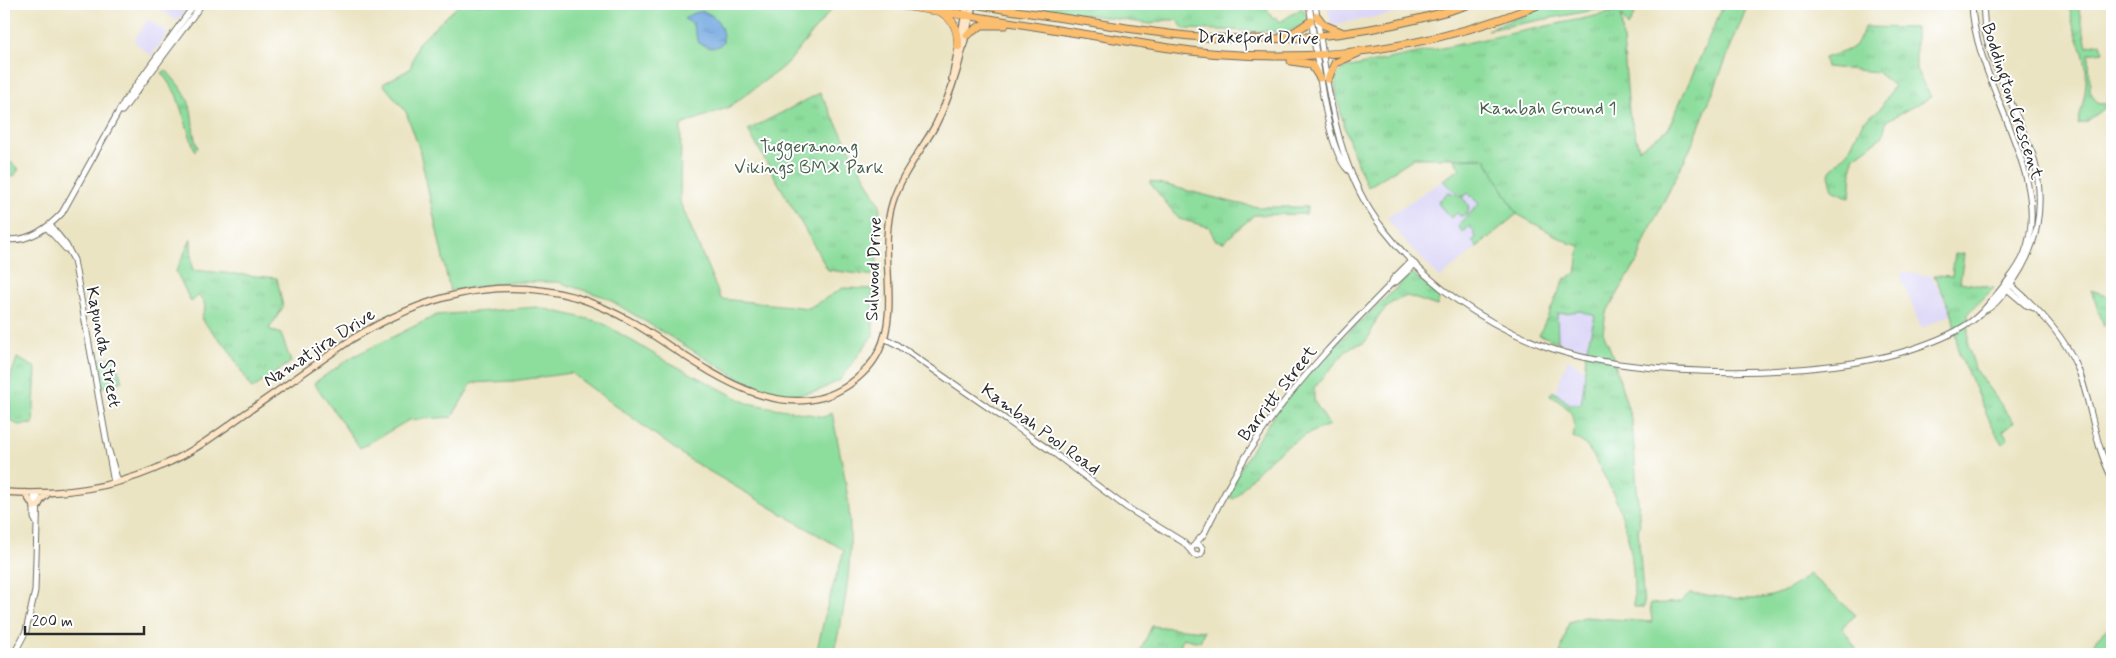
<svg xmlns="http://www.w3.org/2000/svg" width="2116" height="658" font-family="Mynerve,sans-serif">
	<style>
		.built { fill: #dbd6f7 }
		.grass { fill: #8ddd9d; stroke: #5c8464 }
		.park { fill: url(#park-tufts); stroke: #5c8464 }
		.water { fill: url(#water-ripples); stroke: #4f6a86 }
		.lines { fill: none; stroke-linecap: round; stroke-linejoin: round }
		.tertiary-casing { stroke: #6e6c60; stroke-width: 7 }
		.secondary-casing { stroke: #6e6c60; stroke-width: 8 }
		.trunk-casing { stroke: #6e6c60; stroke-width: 9 }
		.motorway-casing { stroke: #6e6c60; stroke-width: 9 }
		.tertiary { stroke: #fff; stroke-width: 5 }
		.secondary { stroke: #fde5c5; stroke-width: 5.5 }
		.trunk { stroke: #fbbd6e; stroke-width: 7 }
		.motorway { stroke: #fbbd6e; stroke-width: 8 }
		.labels { text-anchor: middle; stroke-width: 4; stroke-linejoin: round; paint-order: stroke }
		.street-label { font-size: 18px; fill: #2b2b2b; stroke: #fff }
		.park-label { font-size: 18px; fill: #48604d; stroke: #fff }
	</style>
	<defs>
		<pattern id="park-tufts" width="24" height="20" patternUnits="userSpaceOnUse" patternTransform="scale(1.25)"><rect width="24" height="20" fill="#8ddd9d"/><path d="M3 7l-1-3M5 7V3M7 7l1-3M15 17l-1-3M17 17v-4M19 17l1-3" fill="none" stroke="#7abe87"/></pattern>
		<pattern id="water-ripples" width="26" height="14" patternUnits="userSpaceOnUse" patternTransform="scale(1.25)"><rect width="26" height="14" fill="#73a8e0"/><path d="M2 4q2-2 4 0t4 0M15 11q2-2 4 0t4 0" fill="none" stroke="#5f89b6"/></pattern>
	</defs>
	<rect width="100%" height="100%" fill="#fff"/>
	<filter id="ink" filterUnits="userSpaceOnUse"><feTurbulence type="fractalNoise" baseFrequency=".02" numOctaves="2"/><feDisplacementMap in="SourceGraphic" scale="10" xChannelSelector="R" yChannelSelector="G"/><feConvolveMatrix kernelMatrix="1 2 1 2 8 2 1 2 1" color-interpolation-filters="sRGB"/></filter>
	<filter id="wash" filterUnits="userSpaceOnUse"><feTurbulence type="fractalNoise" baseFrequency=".0096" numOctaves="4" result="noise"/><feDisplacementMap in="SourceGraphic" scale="20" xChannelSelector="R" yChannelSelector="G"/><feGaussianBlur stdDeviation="1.12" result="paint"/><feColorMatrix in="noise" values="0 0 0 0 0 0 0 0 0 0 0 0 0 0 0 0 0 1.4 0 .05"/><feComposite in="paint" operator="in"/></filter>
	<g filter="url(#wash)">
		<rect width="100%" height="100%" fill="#ebe4c3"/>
		<path class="built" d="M153,4H190L177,21Z
			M1328,4H1430L1431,7L1331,25Z
			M148,19L168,33L151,56L134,41Z
			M1454,159L1517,214L1440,278L1401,237L1387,217L1460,169Z
			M1901,272L1932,276L1952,314L1921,328L1902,279Z
			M1580,311L1595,316L1587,348L1584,349L1558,342L1557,314Z
			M1568,359L1585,370L1584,385L1581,404H1570L1555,393Z"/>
		<path class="grass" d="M460,4H832L835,5L791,59L779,70L729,107L681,125L680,202L721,299L809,308L843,288L873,289V335L840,380L818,391L795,395L763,389L738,378L605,297L558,282H509L450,291L419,148L406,112L383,84L410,69L418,43Z
			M1485,158L1517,214L1477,247L1472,241L1476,238L1473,234L1475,232L1469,226L1463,233L1458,226L1479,204L1468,193L1463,197C1456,191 1448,188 1443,180L1460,169L1454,159Z
			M1448,192C1457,194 1467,198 1469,209L1466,215L1460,216L1456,213L1451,218L1440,206L1438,202Z
			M537,307L601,322L657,356L747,403L825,417L832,412C838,445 846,477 849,510C853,560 846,607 833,654H816L827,607L844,550L690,460L571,373L513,381L472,383L452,417L409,420L360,448L314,383L352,357L437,315Z
			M114,356L122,381L101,388L96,360Z
			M1809,574L1856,615L1842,627L1859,654H1560L1569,622L1584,617L1652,622L1650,604L1680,602L1690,593C1738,598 1769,610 1809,574Z
			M2112,624V654H2088L2097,638Z"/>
		<path class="park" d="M1015,4H1264L1273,19L1276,17L1280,22L1302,8L1309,21L1288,32L1184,29L1177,20H1166L1151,24Z
			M1551,4H1640L1628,27L1621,16L1629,112L1639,149L1668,129L1724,4H1748L1691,147L1647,235L1638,260L1606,313L1603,332L1612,354L1632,422L1640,527L1638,528L1644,607H1634C1635,553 1627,516 1600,468C1593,455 1587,443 1573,437C1579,414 1567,407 1550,395L1553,391L1570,404H1581L1584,385L1586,352L1584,349L1587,348L1595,316L1580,311L1557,314L1558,342L1539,335L1565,278H1569L1570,275L1576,274L1580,246L1569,243L1517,214L1485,158H1414L1368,187C1358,171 1332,96 1336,80C1337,76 1340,72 1341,69L1619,11L1616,6L1487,30Z
			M2070,4H2079L2080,9L2079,10L2087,46L2100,43L2103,52L2089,54L2090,91L2098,104L2112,103L2086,122L2078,124C2083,104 2089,81 2085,61C2081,41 2069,25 2070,4Z
			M1864,27L1916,28V70L1931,97L1886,121L1883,136L1853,158L1850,198L1833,190L1829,175L1831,169L1848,152L1863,122L1880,109L1894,86L1877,72L1826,67L1824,58C1845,51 1858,51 1864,27Z
			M166,70C175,81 186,92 190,106C194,120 192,135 198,148L195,151L176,94L162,73Z
			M820,93L880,205L876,276L828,270L748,130Z
			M4,152L5,158L19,169L14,176L4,177Z
			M1151,181L1235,203L1258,207H1307L1306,214L1254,215L1224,242L1215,240L1209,227L1179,219L1150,183Z
			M191,239L192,270L277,278L283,307L269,329L281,334L291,362L252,389L229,350L201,319L205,308L204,302L198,296L191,302L176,271Z
			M1955,253L1964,254L1960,282L1994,288L1968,313V347L1976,371L2014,422L2003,431L2008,439L2002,444L1995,432L1959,354L1952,313L1934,275L1952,276Z
			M1412,273L1440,296L1437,306L1407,296L1391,303L1377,318L1370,335L1364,343L1353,346L1346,351L1314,388V401L1329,425C1285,442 1262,463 1234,499L1225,495C1250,451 1277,405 1312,369C1344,335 1379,305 1412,273Z
			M2091,290L2112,297V321L2104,326Z
			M17,358L36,368L33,424L18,425L10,420L9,382Z
			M1152,626L1204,631L1200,642L1183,638L1177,654H1139Z"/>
		<path class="water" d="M702,11C717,15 724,27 723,42C716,51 708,47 699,43L692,23L684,19L691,14Z"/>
	</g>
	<g filter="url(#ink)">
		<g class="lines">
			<defs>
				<path id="tertiary" d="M1309,4C1315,39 1325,148 1348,170
					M1315,4C1328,81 1333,167 1384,230C1426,284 1483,324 1547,347C1640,380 1825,380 1918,347C1939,340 1967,328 1982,312C1990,303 1998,293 2006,283C2013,274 2021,264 2025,252C2054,175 1974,83 1972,4
					M1983,4L1985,32L1992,57L2033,155C2046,203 2039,249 2008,288C2001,297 1994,307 1983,311
					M122,111L202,4
					M50,225L66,245L74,260L114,483
					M47,228L66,249
					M4,239C27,243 47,229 62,213L124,102L195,4
					M1391,284L1393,279L1411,261
					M2010,284C2038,308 2067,338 2080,374C2092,409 2095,445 2112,478
					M2006,288L2026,305L2034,308
					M884,338L898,345L1051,451L1126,507L1183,542L1192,552
					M109,451L118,482
					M34,493V518L36,522
					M1195,544L1204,534C1222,497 1241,461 1265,427C1302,375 1346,330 1391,284L1396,282L1415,264
					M1191.5 550a5.5 5.5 0 1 1 11 0a5.5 5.5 0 1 1-11 0Z
					M14,654L26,631L35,591L38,493"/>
				<path id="secondary" d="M952,79L967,4
					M4,492C61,496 118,488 170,462C196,450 219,432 243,415C279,390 316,364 352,339C422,297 493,275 575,297C594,303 614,312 632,322C692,357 775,433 847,386C860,377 872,366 879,351C901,308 877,249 893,201C902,173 921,151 935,126C956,85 963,48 973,4
					M25,493L34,507
					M38,506L42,499L49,493"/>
				<path id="trunk" d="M974,4C1012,11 1051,16 1090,22C1132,29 1175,36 1218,38C1304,43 1390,30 1471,4
					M965,15C1014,23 1064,31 1114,39C1150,45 1186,52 1222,54C1331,62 1439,46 1540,4
					M1317,16L1324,25L1341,32
					M1283,34L1293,33L1311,21
					M967,35L982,25H1005
					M1291,61L1311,64L1320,78
					M1328,79L1335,63L1358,53"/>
				<path id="motorway" d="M892,4L965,15
					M941,12C955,21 958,30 958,46"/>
			</defs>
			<use href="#tertiary" class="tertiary-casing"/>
			<use href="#secondary" class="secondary-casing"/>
			<use href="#trunk" class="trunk-casing"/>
			<use href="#motorway" class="motorway-casing"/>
			<use href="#tertiary" class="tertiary"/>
			<use href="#secondary" class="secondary"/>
			<use href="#trunk" class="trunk"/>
			<use href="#motorway" class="motorway"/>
		</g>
	</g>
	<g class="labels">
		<g class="street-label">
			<text transform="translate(1258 37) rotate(1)" y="6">Drakeford Drive</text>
			<text transform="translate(2013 101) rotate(72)" y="6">Boddington Crescent</text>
			<text transform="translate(873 269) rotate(-88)" y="6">Sulwood Drive</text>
			<text transform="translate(104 347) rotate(79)" y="6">Kapunda Street</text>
			<text transform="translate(319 347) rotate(-33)" y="6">Namatjira Drive</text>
			<text transform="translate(1277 393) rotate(-52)" y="6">Barritt Street</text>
			<text transform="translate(1041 429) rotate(36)" y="6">Kambah Pool Road</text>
		</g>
		<g class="park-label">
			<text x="1548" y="114">Kambah Ground 1</text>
			<text x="809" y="152">Tuggeranong<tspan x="809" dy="21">Vikings BMX Park</tspan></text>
		</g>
	</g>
	<rect width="2116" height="658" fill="none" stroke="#fff" stroke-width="20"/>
	<path d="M25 626v8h119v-8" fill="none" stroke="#2b2b2b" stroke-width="2.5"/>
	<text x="32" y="626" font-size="15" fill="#2b2b2b" stroke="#ffffff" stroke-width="4" paint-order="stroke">200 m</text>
</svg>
